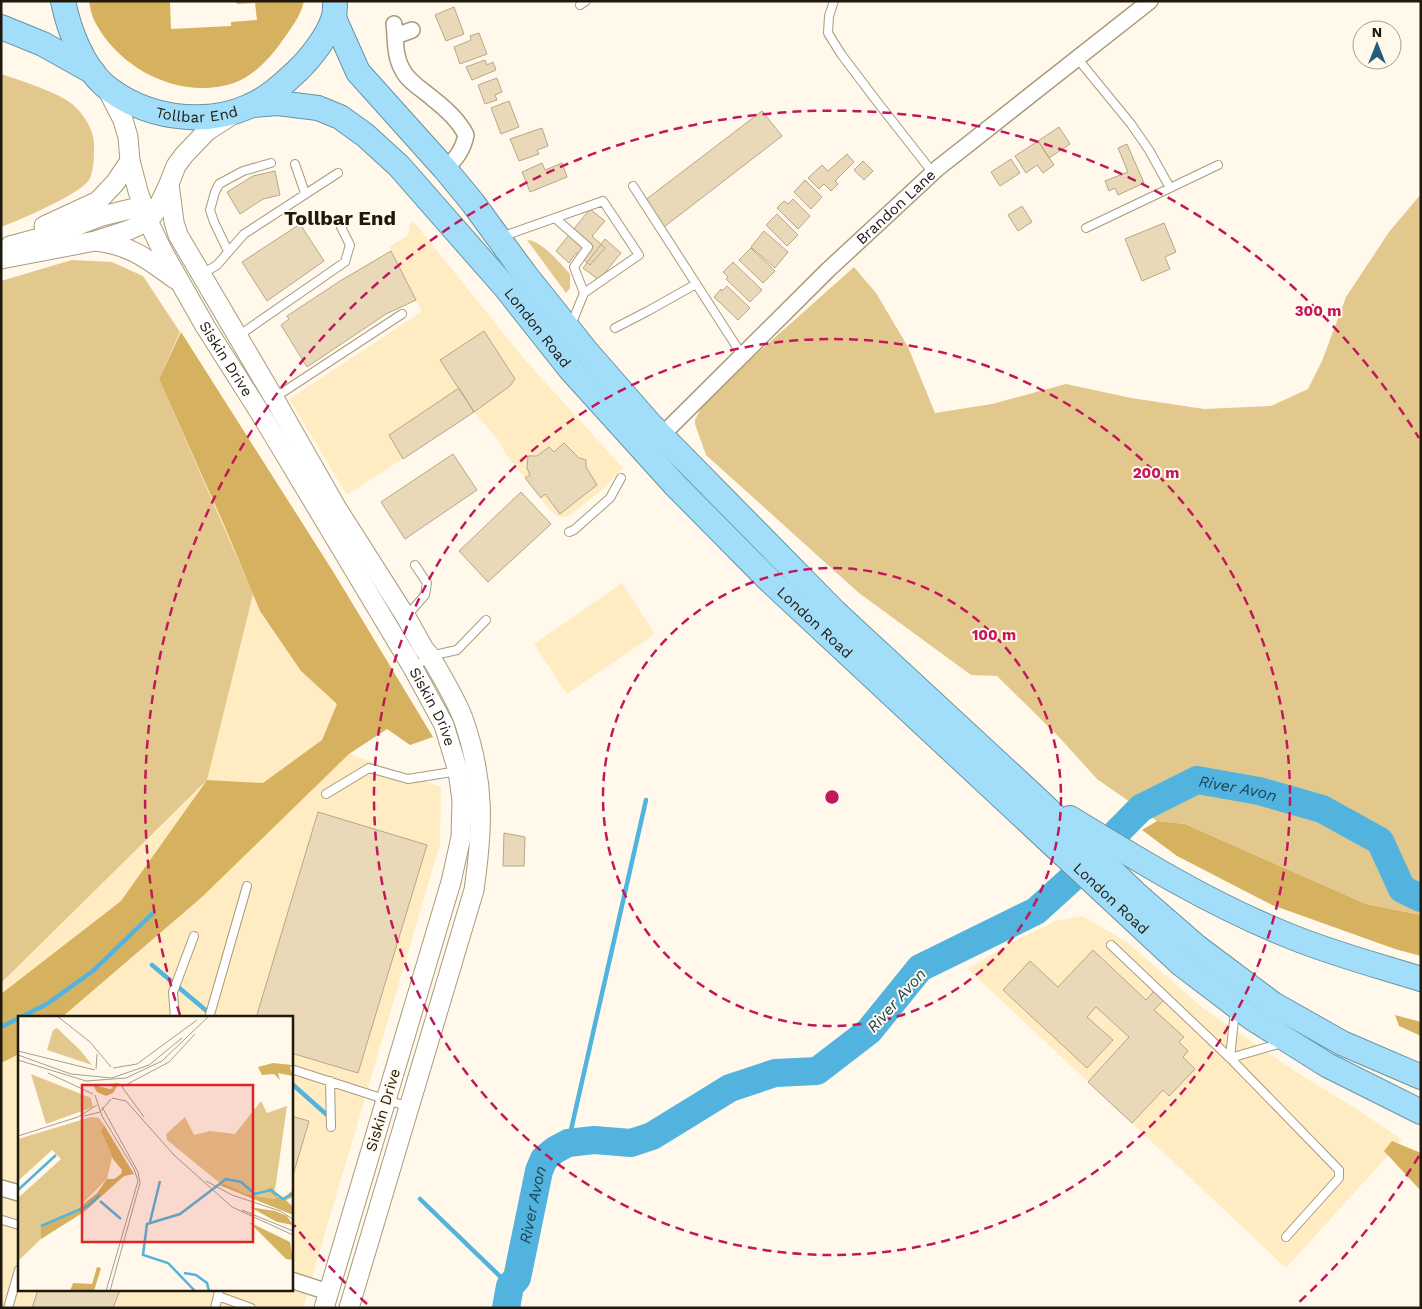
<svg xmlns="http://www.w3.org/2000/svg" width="1422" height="1309" font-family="'Work Sans',sans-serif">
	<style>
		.built { fill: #ffecc3; fill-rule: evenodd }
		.green { fill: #e3c88e }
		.forest { fill: #d6b260 }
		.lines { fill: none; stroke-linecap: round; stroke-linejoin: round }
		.stream { stroke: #52b4de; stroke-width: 4.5 }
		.river { stroke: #52b4de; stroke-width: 28 }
		.building { fill: #e9d9b8; stroke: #b6a787 }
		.service-casing { stroke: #a99b7b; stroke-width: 10 }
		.minor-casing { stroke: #a99b7b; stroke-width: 18 }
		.tertiary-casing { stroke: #a99b7b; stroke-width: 21 }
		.trunk-casing { stroke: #6594a6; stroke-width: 26 }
		.service { stroke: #fff; stroke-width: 8 }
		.minor { stroke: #fff; stroke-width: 15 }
		.tertiary { stroke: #fff; stroke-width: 19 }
		.trunk { stroke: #a2defa; stroke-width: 24 }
		.ring { fill: none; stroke: #c2185b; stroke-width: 2.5; stroke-dasharray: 9 6 }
		.labels { text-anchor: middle; stroke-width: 4; stroke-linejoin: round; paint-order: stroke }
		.street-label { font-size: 15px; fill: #1f190d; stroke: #fff8eb }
		.water-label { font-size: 16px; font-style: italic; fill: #1b4658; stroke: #fff8eb }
		.district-label { font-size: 20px; font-weight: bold; fill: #1f190d; stroke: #fff8eb }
		.inset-river { fill: none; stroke: #52b4de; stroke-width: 2.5 }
		.inset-road { fill: none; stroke: #a59f92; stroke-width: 1 }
		.view { fill: #d62828; fill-opacity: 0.15; stroke: #d62828; stroke-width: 2.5 }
		.inset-edge { fill: none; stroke: #1f190d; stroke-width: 2.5 }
		.centre { fill: #c2185b; stroke: #fff8eb; stroke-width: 2.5 }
		.ring-label { font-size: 15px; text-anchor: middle; font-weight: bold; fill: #c2185b; stroke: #fff8eb; stroke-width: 4; stroke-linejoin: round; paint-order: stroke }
	</style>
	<rect width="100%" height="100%" fill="#fff8eb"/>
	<path class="built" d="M413,221L525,360L623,468L603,489L569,516L565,517L557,516L549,509L506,454L498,440L474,412L347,495L289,399L420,313L421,310L389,247L408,235L410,224Z
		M77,264L406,703L349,754L441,787L440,844L303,1308H1V283ZM19,1018H291V1290H19Z
		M622,583L655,634L567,694L534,644Z
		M1083,916L1128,943L1204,1009L1296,1072L1360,1111L1402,1140L1286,1268L968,969L1012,942L1056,921Z"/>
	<path class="green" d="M1,74C22,81 55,91 72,104C84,114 95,131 94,147C94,157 94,171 89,180C80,194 18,221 1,227Z
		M1421,194V915L1366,904L1185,824L1157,821L1097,779L1059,737L997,676L971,675L859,593L706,455L695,424V420L702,406L753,357L854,267L876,293L908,347L935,413L992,404L1066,384L1131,398L1204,409L1271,406L1308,389L1322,361L1346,297L1389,232Z
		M527,240C541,240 561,264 570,274V288L566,293Z
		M72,260L112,262L143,276L180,332L159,379L253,594L207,780L1,983V281Z"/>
	<path class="forest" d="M89,1H170L171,29L231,26V22L257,20L255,3L237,4L236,1H304C301,16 291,28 282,41C271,57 254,76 234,83C181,101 118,69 94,20C91,14 90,7 89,1Z
		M181,332L334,573L433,737L410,745L387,729L349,754L202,897L61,1018H19V1054L1,1063V994L121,901L207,780L263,783L322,740L337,704L301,671L260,611L225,527L159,379Z
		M1157,821L1185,824L1366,904L1421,915V956L1395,949L1272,905L1177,856L1142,830Z
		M1395,1015L1421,1022V1036L1399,1026Z
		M1392,1141L1421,1153V1191L1384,1151Z"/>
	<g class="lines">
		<path class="stream" d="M152,965L215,1018
			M19,1018L47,1004L93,971L153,913
			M1,1027L19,1018
			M291,1083L327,1115
			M568,1143L646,800
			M420,1199L510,1286"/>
		<path class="river" id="s1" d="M506,1308L510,1286L517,1278L539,1171L544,1159L555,1150L568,1143L594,1140L631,1143L652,1136L730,1088L775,1073L817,1071L869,1031L920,968L1036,911L1069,881L1141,808L1197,780L1259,791L1322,809L1380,841L1402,889L1421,898"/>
	</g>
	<path class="building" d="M454,7L464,34L446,41L435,15Z
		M479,33L487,54L460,64L454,47L471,40L470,36Z
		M485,60L487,65L493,62L496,70L472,80L466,67Z
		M497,78L502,92L495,95L497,100L485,104L478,85Z
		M509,101L519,127L501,134L491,108Z
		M762,111L782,136L664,227L644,201Z
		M1059,127L1070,144L1049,158L1038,141Z
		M542,128L548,146L537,150L539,154L519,161L510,139Z
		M1038,141L1054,165L1043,173L1037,165L1026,173L1015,156Z
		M1127,144L1144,183L1118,195L1115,188L1109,191L1105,181L1128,172L1118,148Z
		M847,154L854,162L835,181L838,184L831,191L824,184L819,189L808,178L822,165L828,171Z
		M1011,159L1020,173L1000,186L991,172Z
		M863,161L873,171L864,180L854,170Z
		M542,163L545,170L562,163L567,177L530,192L522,172Z
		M275,171L280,195L263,199L240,214L227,192L253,176Z
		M805,180L822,197L811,209L794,192Z
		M793,199L810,216L798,229L777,208L784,201L788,204Z
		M1022,206L1032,222L1018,231L1008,215Z
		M590,209L605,221L592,236L605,248L590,265L576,253L569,263L556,251Z
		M777,214L798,235L787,246L766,225Z
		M1164,223L1176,252L1165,257L1170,269L1142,281L1125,239Z
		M300,224L324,261L267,301L242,262Z
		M764,231L788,252L775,268L751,247Z
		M605,239L621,253L599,280L583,268Z
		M751,248L775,271L763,283L739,260Z
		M391,251L416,300L386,314L307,367L281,325L289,319L287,316L340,281Z
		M733,262L762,290L750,302L726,279L728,277L723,272Z
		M727,286L750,308L738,320L714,297L721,289L722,291Z
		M484,331L515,379L510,386L474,412L440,360Z
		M459,388L474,412L403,459L389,435Z
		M564,443L579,458L586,460V467L597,485L560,514L545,494L541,498L525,478L530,475L527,468L528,456H537L549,447L554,452Z
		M453,454L477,490L405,539L381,502Z
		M521,492L551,524L488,582L459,551Z
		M318,812L427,845L358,1073L291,1053V1018H256Z
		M504,833L525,837L524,866H503Z
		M1093,950L1146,1000L1154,991L1164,1000L1154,1010L1184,1037L1179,1042L1188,1051L1183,1057L1195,1069L1169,1096L1163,1090L1132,1123L1088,1082L1129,1037L1096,1007L1087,1017L1113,1040L1087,1068L1003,990L1030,961L1058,987Z
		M291,1116L309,1121L291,1182Z
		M38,1290H120L113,1308H32Z"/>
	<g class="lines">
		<defs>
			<path id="service" d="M834,1L829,16L828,33L841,54L875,99L933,173
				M580,5L586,1
				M1077,58L1131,124L1149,150L1170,188L1086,228
				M295,164L305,193
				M633,186L742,355
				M1170,188L1218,165
				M555,218L588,247L574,267L584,293
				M501,237L603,201L639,255L584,293L571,325
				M228,251L214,222L210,210L215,192L219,184L243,171L271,163
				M202,274L217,265L244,234L338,173
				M615,328L648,311L696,284
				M238,336L345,262L350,245L341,227
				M274,398L402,314
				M569,532L574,530L610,498L621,478
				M406,617L425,595L427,583L415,565
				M413,668L430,656L457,650L486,620
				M326,794L369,768L408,779L458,771
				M1111,945L1230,1058L1339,1170V1178L1286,1237
				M1235,1010L1230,1058L1282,1043
				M175,1018L173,992L194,936
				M209,1018L247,886
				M291,1069L409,1107
				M330,1081L331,1127
				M2,1220L19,1225
				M219,1290L218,1296L251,1308
				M8,1308L19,1270
				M215,1308L218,1296"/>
			<g id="minor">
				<path d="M394,24C396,38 394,55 402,69C408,82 422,89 432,98C445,108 459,121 466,135C463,150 456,159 445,169"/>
				<path d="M396,36L412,30"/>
				<path id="s2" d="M661,436L828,270L938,168L1150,1"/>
				<path d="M1,1188L19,1193"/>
				<path d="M291,1280L328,1292"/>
			</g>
			<g id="tertiary">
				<path id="s3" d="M106,87L123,120L128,137L130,161L138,191L148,221L163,252L205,326L262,416L413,668L444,725L458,771L462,800L461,837L451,882L324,1308"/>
				<path d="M169,184L174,222L178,235L274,398L336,507L406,617L424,649L430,656C442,677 456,699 464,721C485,783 483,827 474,890L349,1308"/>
				<path d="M44,226L98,201L115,183L130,161"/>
				<path d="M97,241C132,246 147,259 175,279"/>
				<path d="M10,246L55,234L102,216L143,206L153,210"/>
				<path d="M1,259L95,241L129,230L148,221L156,211L169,184L176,166L184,155L207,131L232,115"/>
			</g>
			<g id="trunk">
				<path id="s4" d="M63,1C69,30 82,65 104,85C144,118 203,127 250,106C268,98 282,85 296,72C310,59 329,35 334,16C335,12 335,6 335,1"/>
				<path d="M334,18L358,72L445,169L473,203L524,273L587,352L649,423L835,612L1036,798L1135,893L1197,947L1273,1004L1342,1043L1421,1077"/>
				<path d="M1,27L43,44L93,72"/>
				<path id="s5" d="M252,105L278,103L318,108L340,117L365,135L399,166L506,288L570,369L675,485L769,580L1121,908L1181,964L1252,1018L1327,1065L1421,1112"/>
				<path d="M1070,818C1140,861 1210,904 1287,935C1330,953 1376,965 1421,979"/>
			</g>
		</defs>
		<use href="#service" class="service-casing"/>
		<use href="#minor" class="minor-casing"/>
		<use href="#tertiary" class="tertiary-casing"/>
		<use href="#trunk" class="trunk-casing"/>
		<use href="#service" class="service"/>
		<use href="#minor" class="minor"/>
		<use href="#tertiary" class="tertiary"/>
		<use href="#trunk" class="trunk"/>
	</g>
	<g class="ring">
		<circle cx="832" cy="797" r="229"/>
		<circle cx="832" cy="797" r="458"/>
		<path d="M1419 1156A688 688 0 0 1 1297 1304M367 1304A688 688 0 0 1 294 1225M180 1015A688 688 0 0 1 1419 438"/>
	</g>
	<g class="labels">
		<g class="street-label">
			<text dy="5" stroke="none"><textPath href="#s4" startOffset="195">Tollbar End</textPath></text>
			<text dy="5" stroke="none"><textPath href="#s2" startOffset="328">Brandon Lane</textPath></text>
			<text dy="5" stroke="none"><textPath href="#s5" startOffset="380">London Road</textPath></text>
			<text dy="5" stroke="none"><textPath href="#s3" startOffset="300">Siskin Drive</textPath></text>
			<text dy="5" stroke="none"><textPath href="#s5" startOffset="785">London Road</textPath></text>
			<text dy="5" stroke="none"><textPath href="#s3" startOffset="705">Siskin Drive</textPath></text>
			<text dy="5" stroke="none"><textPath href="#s5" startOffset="1190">London Road</textPath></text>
			<text transform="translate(383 1110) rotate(-73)" y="5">Siskin Drive</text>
		</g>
		<g class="water-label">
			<text dy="6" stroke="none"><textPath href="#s1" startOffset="978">River Avon</textPath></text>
			<text transform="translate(896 1000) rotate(-48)" y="6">River Avon</text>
			<text dy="6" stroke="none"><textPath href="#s1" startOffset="108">River Avon</textPath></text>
		</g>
		<g class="district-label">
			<text x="340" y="225">Tollbar End</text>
		</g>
	</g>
	<g transform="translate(18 1016)">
		<rect width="275" height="275" fill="#fff8eb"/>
		<path d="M39,12L63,35L74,49L29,34L35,14ZM13,58L73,82L75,91L28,108ZM243,85L249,97L269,90L257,174L255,171L250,174L259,181L257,183L228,178L203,168L149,124L148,118L167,101L176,119L192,115L217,118ZM73,101L81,102L86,109L83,115L94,141L89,163L58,194L23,209V223L0,245V182L43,143L34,134L0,165V123Z" fill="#e3c88e"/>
		<path d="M255,47L274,49L272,52L275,60L260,57L262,64L256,58L244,59L240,51ZM101,67L95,77L88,80L79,76L75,69L92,73L95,72L92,68ZM86,109L116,158L106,160L66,196L23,223V209L58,194L79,177L89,163H96L103,158L104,154L95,143L83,115ZM206,168L228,178L257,183L258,181L249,174L250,172L255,171L259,181L265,183L275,174V181L268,184L275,191V199L201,169ZM232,191L257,195L269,200L275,209L259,206ZM231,206L272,226L275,244L268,243ZM79,251L83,252L76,275H52L55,267L74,268Z" fill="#d6b260"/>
		<path class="inset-river" d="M0,174L38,139M82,185L103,203M132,206L142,165M23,210L70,190L82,179M166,257L178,259L189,267L191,275M177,275L150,247L125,239L129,208L162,198L208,163L223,166L237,178L253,174L265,183L275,177"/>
		<path class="inset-road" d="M39,0L72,26L93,51M0,35L77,54M0,39L53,58L94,62L131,49L164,22M0,44L68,65L108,62L144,45L191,0M95,52L119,48L179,4M78,53L79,38M30,57L75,78M104,71L126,101M104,71L151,46L177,18M77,79L84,100L116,153L120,165L88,275M94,82L108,85L156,139L214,191L275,219M84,91L120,156L122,167L92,275M66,100L82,96L93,83M0,120L60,101L79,89M188,165L214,179L262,195L275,203M224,194L275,215"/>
		<path class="view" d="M64,69H235V226H64Z"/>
		<rect width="275" height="275" class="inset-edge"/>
	</g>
	<circle cx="832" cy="797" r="8" class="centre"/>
	<g class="ring-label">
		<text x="1318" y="316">300 m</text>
		<text x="1156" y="478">200 m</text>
		<text x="994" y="640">100 m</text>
	</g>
	<rect width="1422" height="1309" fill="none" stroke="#1f190d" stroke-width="5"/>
	<g transform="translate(1377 45)"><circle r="24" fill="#fff8eb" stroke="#a59f92"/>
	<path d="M0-4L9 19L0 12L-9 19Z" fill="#245e77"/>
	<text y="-8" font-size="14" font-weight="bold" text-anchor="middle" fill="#1f190d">N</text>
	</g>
</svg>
